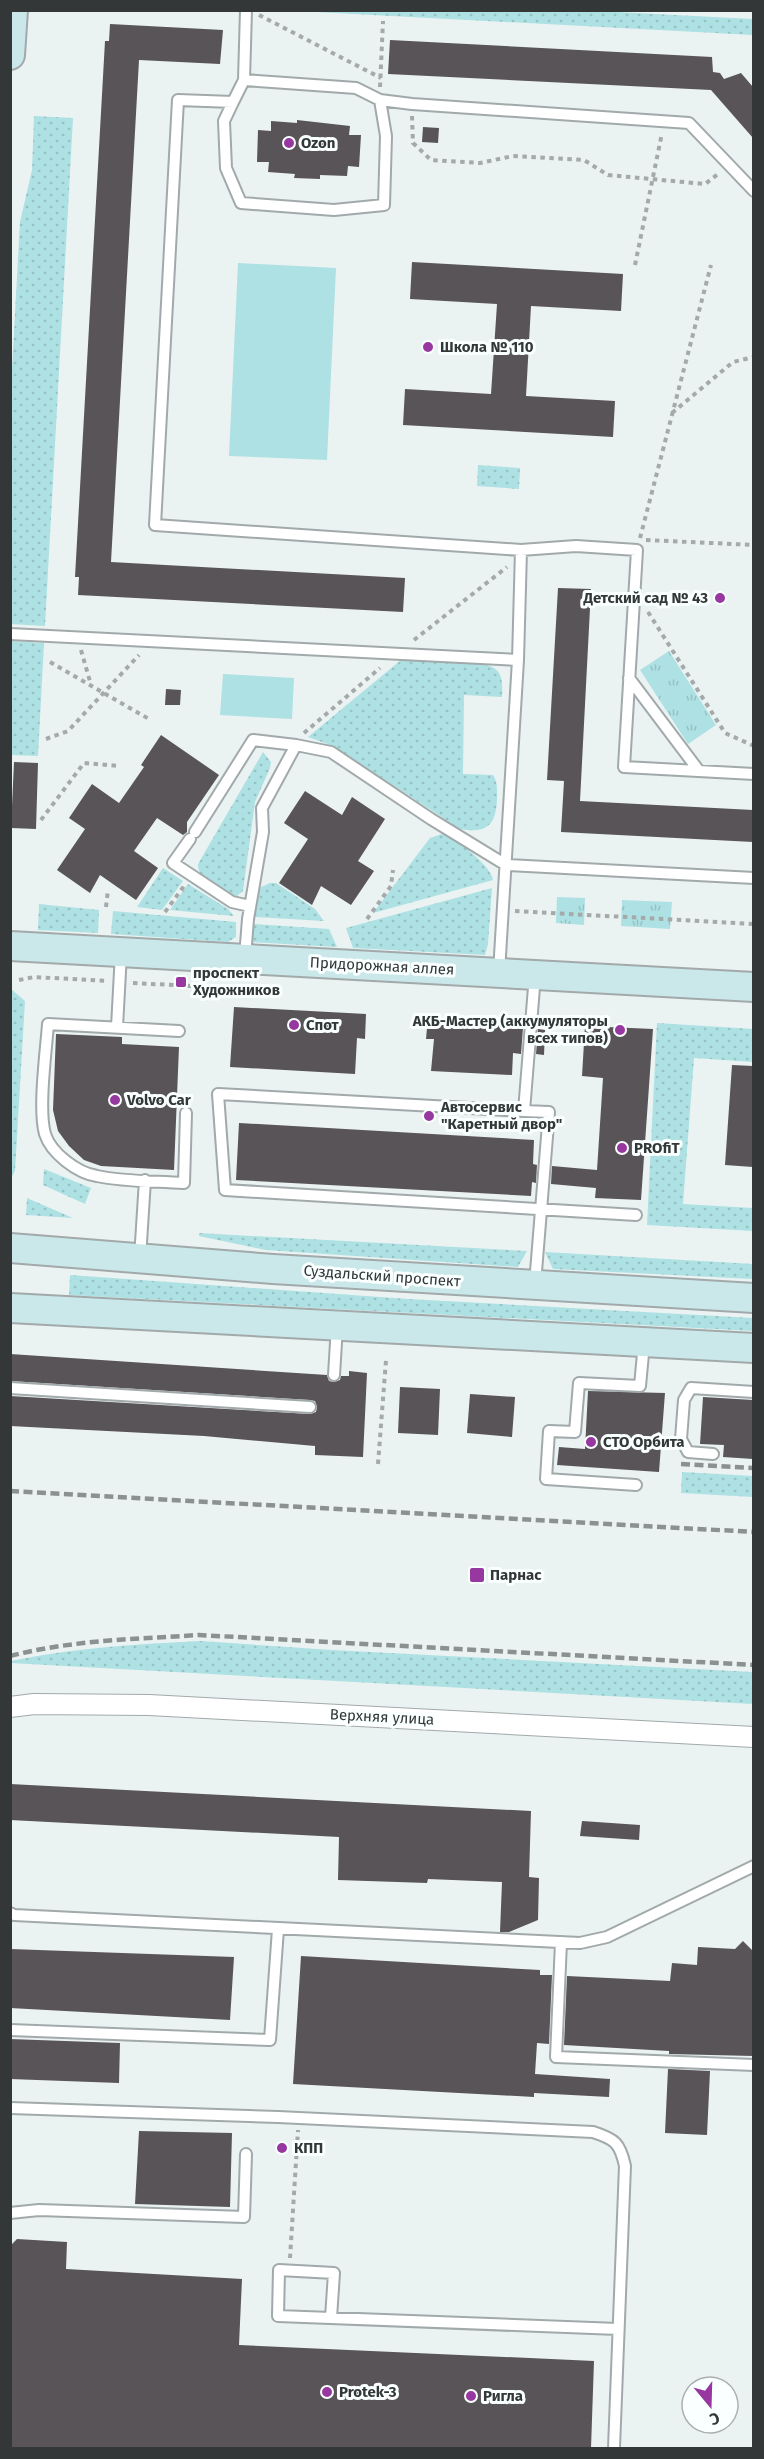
<svg xmlns="http://www.w3.org/2000/svg" width="764" height="2459" font-family="'Fira Sans',sans-serif">
	<style>
		.grass { fill: url(#grass-dots) }
		.park { fill: url(#park-tufts) }
		.pitch { fill: #aee1e3 }
		.building { fill: #585458 }
		.lines { fill: none; stroke-linecap: round; stroke-linejoin: round }
		.lane-casing { stroke: #a2a9aa; stroke-width: 14 }
		.street-casing { stroke: #a2a9aa; stroke-width: 22 }
		.secondary-casing { stroke: #a2a9aa; stroke-width: 32 }
		.path { stroke: #a4a9a9; stroke-width: 4; stroke-dasharray: 4.5 4.5; stroke-linecap: butt }
		.lane { stroke: #fff; stroke-width: 10 }
		.street { stroke: #fff; stroke-width: 20 }
		.secondary { stroke: #cae8e9; stroke-width: 28 }
		.rail { stroke: #8b9090; stroke-width: 4.5; stroke-dasharray: 9 4.5; stroke-linecap: butt }
		.poi-dot { fill: #9737a0; stroke: #faffff; stroke-width: 2 }
		.labels { text-anchor: middle; stroke-width: 6; stroke-linejoin: round; paint-order: stroke }
		.poi-label { font-size: 15px; font-weight: bold; fill: #343737; stroke: #faffff; text-anchor: start }
		.street-label { font-size: 15px; fill: #343737; stroke: #faffff }
	</style>
	<defs>
		<pattern id="grass-dots" width="8" height="8" patternUnits="userSpaceOnUse" patternTransform="scale(1.5)"><rect width="8" height="8" fill="#aee1e3"/><path d="M2 2h.1M6 6h.1" fill="none" stroke="#96c2c3" stroke-width="1.8" stroke-linecap="round"/></pattern>
		<pattern id="park-tufts" width="24" height="20" patternUnits="userSpaceOnUse" patternTransform="scale(1.5)"><rect width="24" height="20" fill="#aee1e3"/><path d="M3 7l-1-3M5 7V3M7 7l1-3M15 17l-1-3M17 17v-4M19 17l1-3" fill="none" stroke="#96c2c3"/></pattern>
	</defs>
	<rect width="100%" height="100%" fill="#ebf2f2"/>
	<path class="grass" d="M598,11L753,19V35L297,11Z
		M34,116L73,118L45,626L10,624L11,387L20,222L32,170Z
		M478,465L520,468L519,489L477,486Z
		M10,641L44,643L38,756L11,755Z
		M401,660L480,663C502,668 503,676 502,697L464,695L463,774L493,775C498,783 497,790 497,799C496,825 487,834 460,829L333,746L308,737Z
		M263,752L271,762L270,768L255,802L243,891L237,896H232C220,888 197,880 198,864Z
		M442,834C455,838 492,866 493,880L373,913L430,838Z
		M163,868L183,881L162,910L137,907Z
		M270,883H276L315,909L324,921L255,917L259,890L261,887Z
		M188,884L228,909L234,916L170,910Z
		M492,888L488,944L485,955L353,948L346,928Z
		M39,904L99,910L98,933L38,930Z
		M113,911L236,922V937L228,942L111,934Z
		M254,924L329,929L337,947L251,942Z
		M10,988L25,1001L15,1171L11,1178Z
		M657,1023L753,1029V1062L694,1058L683,1204L753,1208V1231L647,1225Z
		M44,1169L91,1188L85,1204L43,1185Z
		M27,1198L73,1218L26,1215Z
		M199,1233L527,1251L518,1267L266,1250L199,1236Z
		M545,1252L753,1264V1279L553,1269Z
		M70,1275L408,1299L753,1318V1331L69,1295Z
		M682,1472L753,1476V1497L681,1493Z
		M201,1641L332,1650L753,1672V1704L11,1663V1661C73,1648 137,1644 201,1641Z"/>
	<path class="park" d="M669,651L716,725L688,744L640,670Z
		M557,897L585,898L584,925L556,923Z
		M622,900L672,902L670,929L621,926Z"/>
	<path class="pitch" d="M238,263L336,268L327,460L229,456Z
		M223,674L294,678L292,719L220,715Z"/>
	<path class="building" d="M110,24L223,30L220,64L139,60L111,562L405,578L403,612L78,595L79,577H75L105,41H109Z
		M390,40L712,57L713,72L720,73L724,79L741,73L753,87V138L711,90L388,74Z
		M297,120L350,126L349,135H361L359,167L348,166L347,176L320,175V179L294,178L295,174L268,172L269,162H257L258,130L271,131V121L297,123Z
		M423,127L439,128L438,143L422,142Z
		M412,262L623,274L621,311L531,306L526,396L615,401L613,437L403,425L405,389L491,394L497,304L410,299Z
		M558,588L591,589L580,801L753,810V842L561,832L564,781L547,780Z
		M166,689L181,690L180,705H165Z
		M161,735L219,775L187,822V832L183,835L157,818L134,851L158,868L136,900L100,875L90,893L57,870L85,829L69,818L92,784L119,803L144,767L141,765Z
		M14,762L38,763L36,829L11,828Z
		M305,791L342,815L352,797L385,819L358,861L374,871L351,905L321,886L312,905L279,883L308,839L284,823Z
		M234,1007L366,1014L365,1039L357,1038L355,1074L230,1067Z
		M428,1017L516,1022L515,1028H523L521,1054L513,1053L512,1075L431,1071L434,1039H426Z
		M585,1026L653,1029L641,1200L595,1198L596,1188L551,1184L552,1166L597,1170L603,1078L582,1076Z
		M538,1029L545,1030L544,1055L536,1054Z
		M56,1034L122,1037V1044L179,1047L174,1170L101,1166L84,1160L69,1146L58,1131L53,1110Z
		M732,1065L753,1066V1167L725,1165Z
		M239,1123L534,1140L533,1164L537,1165L536,1183L532,1182L531,1196L236,1180Z
		M10,1354L327,1375L329,1381L334,1382L340,1380L341,1376H349V1371L367,1373L363,1457L315,1455V1446L204,1436L10,1426V1396L310,1414L316,1412L317,1407L315,1401L310,1400L10,1381Z
		M400,1387L440,1389L438,1435L398,1433Z
		M588,1391L665,1393L659,1472L557,1465L559,1447L585,1449Z
		M470,1394L515,1397L512,1437L467,1433Z
		M703,1397L753,1400V1459L723,1457L724,1445L700,1444Z
		M10,1784L531,1811L529,1877L539,1878L538,1920L509,1932H500L502,1882L428,1879L427,1883L338,1880L339,1837L10,1820Z
		M582,1821L640,1825L639,1840L580,1836Z
		M743,1941L753,1951V2056L669,2054V2051L564,2045L567,1976L670,1981L672,1963L697,1965L698,1947L735,1949Z
		M10,1949L234,1957L230,2020L10,2008Z
		M301,1956L540,1970V1975H552L549,2044L537,2043L535,2074L610,2079L609,2097L534,2093V2097L293,2084Z
		M10,2039L120,2043L119,2083L10,2079Z
		M668,2069L710,2071L707,2135L665,2133Z
		M139,2131L232,2133L230,2207L135,2204Z
		M17,2239L67,2242L66,2269L242,2279L239,2345L594,2361L591,2448H10V2246Z"/>
	<g class="lines">
		<defs>
			<path id="lane" d="M246,10L244,80L233,102L178,100L155,525L521,550L576,546L637,550L624,767L754,774
				M244,80L356,88L380,100L412,104L689,123L754,191
				M233,102L224,121L226,168L241,203L334,210L384,205L386,136L380,100
				M10,634L518,660
				M629,678L699,771
				M195,832L253,740L296,745
				M190,839L173,863L232,902L250,906
				M245,957L248,919L263,832L262,808L296,745L331,752L431,819L506,865L754,878
				M499,972L518,660L521,550
				M535,975L524,1111L218,1094L225,1190L636,1215
				M117,1027L121,953
				M179,1031L48,1024C46,1052 38,1109 45,1134C51,1153 77,1173 97,1176C125,1182 155,1181 184,1183L186,1113
				M524,1111L549,1112L535,1284
				M140,1258L145,1180
				M334,1375L337,1326
				M10,1388L310,1407
				M713,1454L688,1452L681,1439L684,1400L691,1388L754,1392
				M636,1485L546,1479L549,1431L575,1432L579,1383L640,1386L644,1343
				M10,1913L14,1915L580,1943L607,1937L754,1866
				M561,1942L556,2057L754,2065
				M10,2030L270,2040L278,1929
				M10,2108L278,2117L593,2132C615,2139 620,2143 625,2166L614,2448
				M10,2213L39,2210L244,2217L246,2154
				M331,2318L334,2273L279,2270L278,2316L618,2329"/>
			<path id="street" d="M10,1707L34,1704L149,1705L754,1737"/>
			<path id="secondary" d="M10,55L13,10
				M10,946L754,987
				M10,1248L273,1269L754,1298
				M10,1308L754,1348"/>
		</defs>
		<use href="#lane" class="lane-casing"/>
		<use href="#street" class="street-casing"/>
		<use href="#secondary" class="secondary-casing"/>
		<path class="path" d="M259,15L381,78
			M380,87L383,21
			M412,116L413,143L431,160L480,163L513,156L584,160L608,175L705,184L718,174
			M635,265L662,133
			M672,413L733,362L754,357
			M640,538L711,265
			M646,540L754,545
			M648,612L725,733L754,746
			M414,640L507,567
			M81,650L91,685
			M50,662L149,719
			M304,733L380,668
			M46,739L68,731L139,655
			M41,820L84,763L120,766
			M106,907L108,890
			M515,911L754,924
			M165,912L184,886
			M367,919L391,886L393,870
			M19,980L34,977L108,981
			M133,983L192,986
			M378,1464L386,1360
			M290,2258L298,2130"/>
		<use href="#lane" class="lane"/>
		<use href="#street" class="street"/>
		<use href="#secondary" class="secondary"/>
		<path class="rail" d="M681,1464L754,1468
			M10,1491L754,1532
			M10,1656C72,1640 136,1639 199,1635L754,1665"/>
	</g>
	<g class="poi-dot">
		<circle cx="289" cy="143" r="6"/>
		<circle cx="428" cy="347" r="6"/>
		<circle cx="720" cy="598" r="6"/>
		<rect x="175" y="976" width="12" height="12" rx="3"/>
		<circle cx="294" cy="1025" r="6"/>
		<circle cx="620" cy="1030" r="6"/>
		<circle cx="115" cy="1100" r="6"/>
		<circle cx="429" cy="1116" r="6"/>
		<circle cx="622" cy="1148" r="6"/>
		<circle cx="591" cy="1442" r="6"/>
		<rect x="469" y="1567" width="16" height="16" rx="3"/>
		<circle cx="282" cy="2148" r="6"/>
		<circle cx="327" cy="2392" r="6"/>
		<circle cx="471" cy="2396" r="6"/>
	</g>
	<g class="labels">
		<g class="poi-label">
			<text x="301" y="148">Ozon</text>
			<text x="440" y="352">Школа № 110</text>
			<text x="708" y="603" text-anchor="end">Детский сад № 43</text>
			<text x="193" y="978">проспект<tspan x="193" dy="17">Художников</tspan></text>
			<text x="608" y="1026" text-anchor="end">АКБ-Мастер (аккумуляторы<tspan x="608" dy="17">всех типов)</tspan></text>
			<text x="306" y="1030">Спот</text>
			<text x="127" y="1105">Volvo Car</text>
			<text x="441" y="1112">Автосервис<tspan x="441" dy="17">"Каретный двор"</tspan></text>
			<text x="634" y="1153">PROfiT</text>
			<text x="603" y="1447">СТО Орбита</text>
			<text x="490" y="1580">Парнас</text>
			<text x="294" y="2153">КПП</text>
			<text x="339" y="2397">Protek-3</text>
			<text x="483" y="2401">Ригла</text>
		</g>
		<g class="street-label">
			<text transform="translate(382 966) rotate(3)" y="5">Придорожная аллея</text>
			<text transform="translate(382 1276) rotate(4)" y="5">Суздальский проспект</text>
			<text transform="translate(382 1717) rotate(3)" y="5">Верхняя улица</text>
		</g>
	</g>
	<rect width="764" height="2459" fill="none" stroke="#343737" stroke-width="24"/>
	<g transform="translate(710 2405) rotate(161)"><circle r="28" fill="#faffff" stroke="#abafaf" stroke-width="1.5"/>
	<path d="M0-4.5L10 22L0 15L-10 22Z" fill="#9737a0"/>
	<text y="-9" font-size="16" font-weight="bold" text-anchor="middle" fill="#343737">С</text>
	</g>
</svg>
